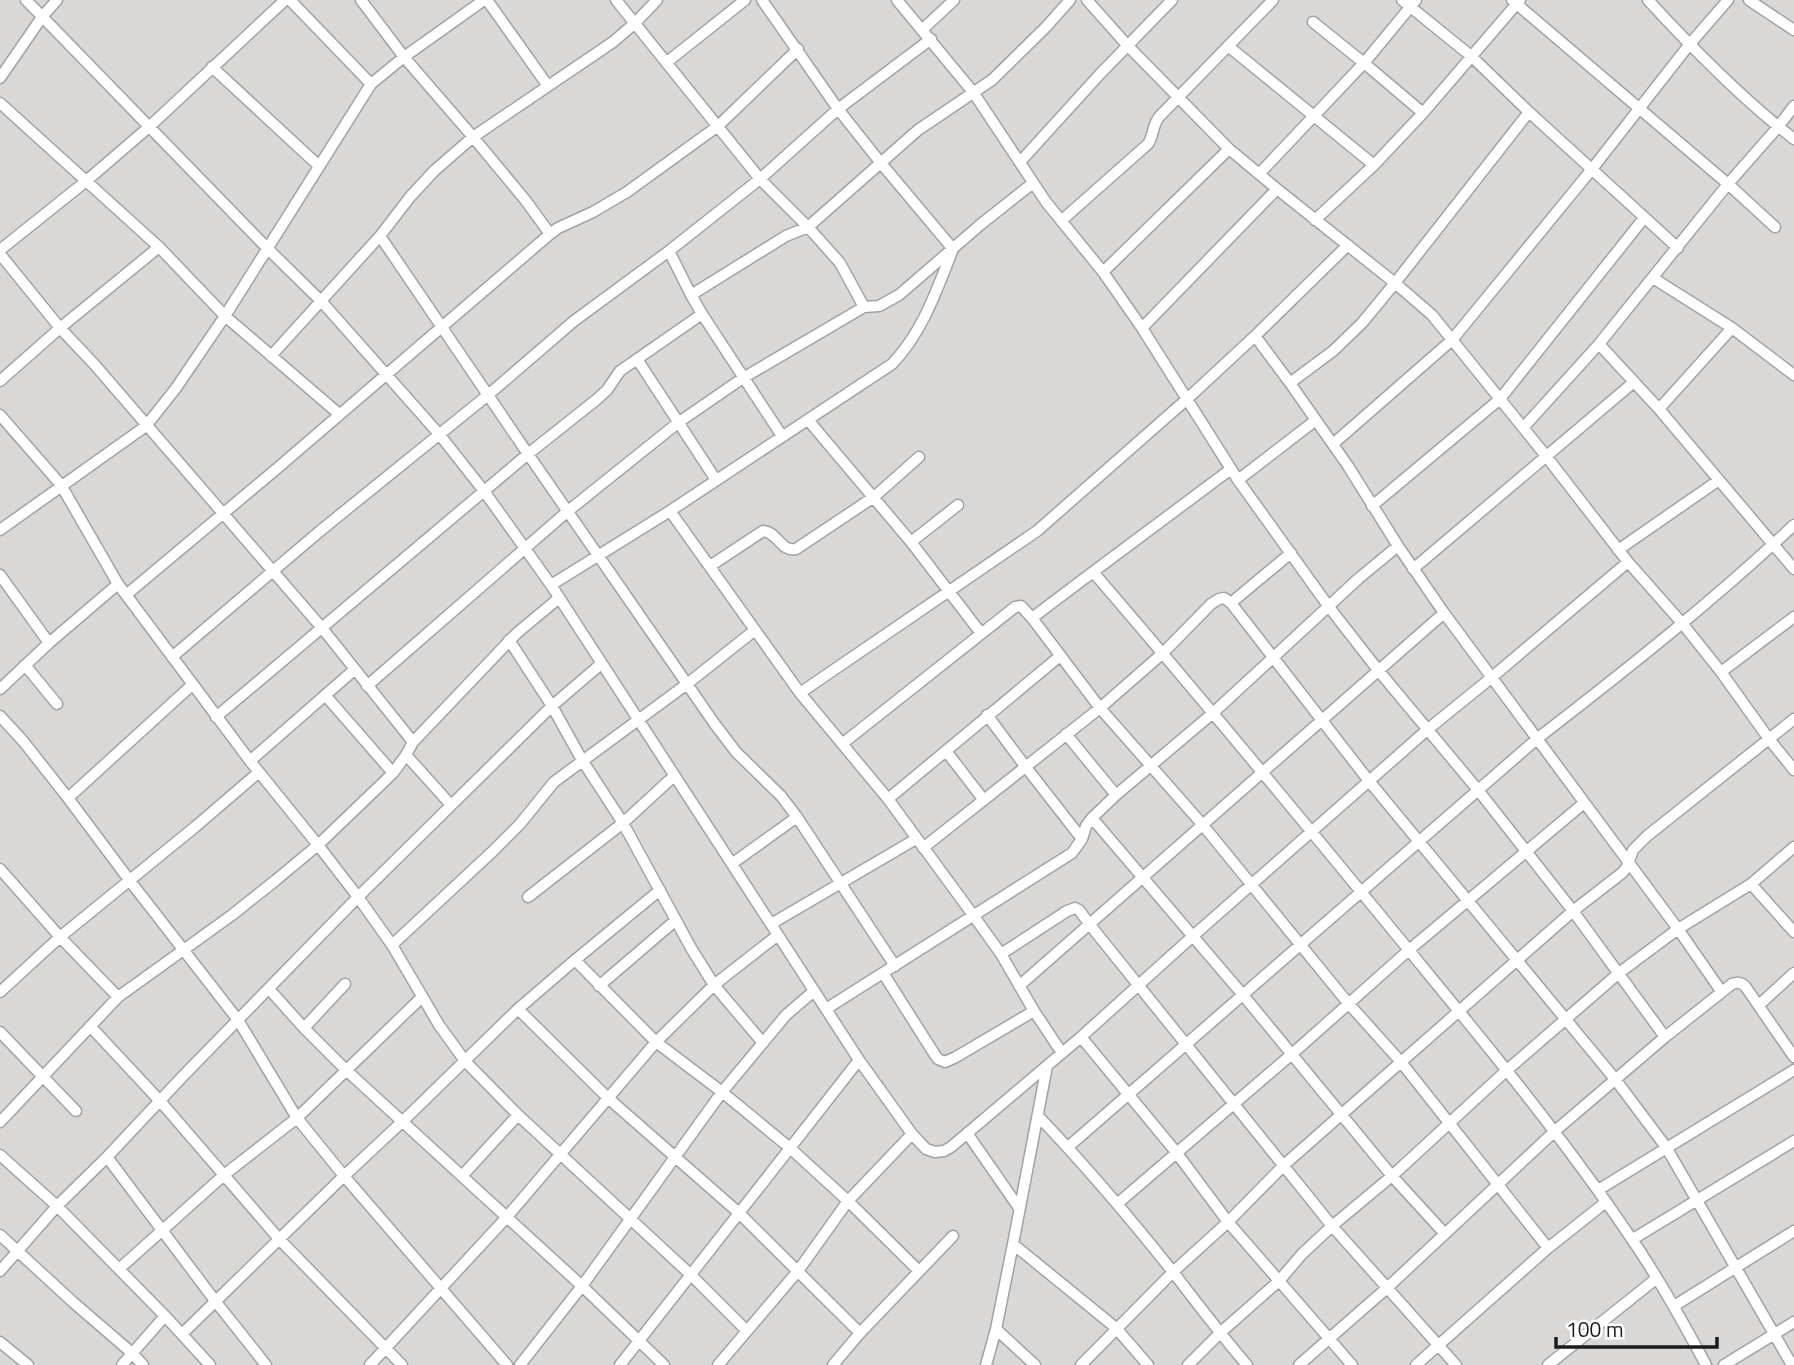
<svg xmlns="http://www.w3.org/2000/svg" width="1794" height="1365" font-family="'Titillium Web',sans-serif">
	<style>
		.residential { fill: #d9d8d7 }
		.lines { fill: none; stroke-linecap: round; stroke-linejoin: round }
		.minor-casing { stroke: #a2a2a2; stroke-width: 13 }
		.minor { stroke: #fff; stroke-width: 10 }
	</style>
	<rect width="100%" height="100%" fill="#e8ebe1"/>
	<path class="residential" d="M0,0H1794V1365H0Z"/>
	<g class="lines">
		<defs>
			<path id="minor" d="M26,0L268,249L322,302L439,434L484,491L551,585L859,1060L912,1134L926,1149L935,1152L944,1151L951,1147L1081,1037L1193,936L1427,730L1491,678L1628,562
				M290,0L371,84
				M361,0L404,57L473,137L526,201L550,234
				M487,0L548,86
				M616,0L760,179L808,227L840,263L864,307L879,306L899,295L980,225L1033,183
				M897,0L973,92L1046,202L1103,272L1142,328L1238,480L1329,607L1378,670L1478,790L1573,911L1665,1037
				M1087,0L1127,45L1229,149L1277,189L1395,283L1432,315L1546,456L1628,562L1682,623L1721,672L1769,739L1794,770
				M1402,0L1471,56L1529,112L1678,248
				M1512,0L1728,184L1775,227
				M1648,0C1693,49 1741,98 1794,139
				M1749,0L1794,30
				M1313,22L1364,63L1423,113
				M923,29L954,0
				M1228,46L1374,165L1315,220
				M667,62L745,0
				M212,67L319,166
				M0,78L42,17L57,0
				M0,103L159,247L225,316L339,414
				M1020,162L1100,74L1172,0
				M1374,165L1423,113L1520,0
				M1259,174L1364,63L1416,0
				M1061,221L1148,144C1154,135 1152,126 1159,117L1273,0
				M380,236L528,454L714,723L736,752L781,796L797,817L895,966
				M0,250L85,182L149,127L285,0
				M669,251L691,295
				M0,254L60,328L94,364L322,628L413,742L406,755L451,805
				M1103,272L1229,149
				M1653,278L1732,328L1794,375
				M702,314L782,436
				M1142,328L1277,189
				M1255,336L1290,383L1348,466L1398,546L1444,613L1678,929L1721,991
				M1599,344L1659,409L1794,569
				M271,356L380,236L410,197L434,171L473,137L613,42L635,23L657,0
				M637,359L716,480
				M0,381L60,328L159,247
				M1290,383L1333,351L1362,323L1395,283L1529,112
				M1659,409L1732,328
				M0,415L61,485L118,584L250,761L318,845L358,897L392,945L439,1025L465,1061L518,1115L691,1275L747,1331
				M808,420L911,542L980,632
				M1524,427L1599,344L1728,184L1778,127L1794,106
				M1333,444L1452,340L1592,169L1689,45L1728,0
				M1238,480L1316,420
				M1372,506L1500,399L1644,218
				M670,511L800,693L888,799L973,915L1001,954L1034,1011L1062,1053
				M0,530L146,426L176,388L225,316L371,84L404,57L484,0
				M911,542L958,505
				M1618,550L1719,480
				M710,566L763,531C778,532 780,552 796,549L874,497L919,457
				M1413,569L1634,382
				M1093,572L1231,469
				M0,575L49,643
				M551,585L670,511L892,364C923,332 937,289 953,249L880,162L838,109L762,0
				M126,595L274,471L550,234L558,228L593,212L627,192L718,126L798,49
				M1231,603L1291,553
				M1032,618L1093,572C1200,696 1304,822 1408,949C1485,1043 1563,1137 1631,1238C1659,1278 1683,1322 1706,1365
				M509,640L552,706L582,760L623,823L691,948L714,985L763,1043
				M172,657L320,531L488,395L574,321L669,251L760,179L838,109L931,39
				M25,665L57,704
				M1721,672L1794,617
				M367,686L568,511L679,422L743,378L864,307
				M0,689L49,643L118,584
				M800,693L1037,531L1186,400L1255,336L1348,245
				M987,715L1025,766L1082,839
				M0,716L23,741L68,798L130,881L238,1020L297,1118L344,1176L507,1365
				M216,717L528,454L596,400L607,390L620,371L702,314L691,295L786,236L808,227L918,130L992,80L1046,27L1070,0
				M1066,734L1116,795
				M413,742L517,633L559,598
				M842,744L1015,607L1021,606L1032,618L1100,708L1202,824L1348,1003L1401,1062L1573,911L1622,873L1627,867L1633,850L1647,836L1794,719
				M946,751L983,799
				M250,761L354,670
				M393,773L406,755
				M68,798L192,685
				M888,799L1060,656
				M1092,818L1243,995L1392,1176L1445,1234
				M923,848L1100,708L1163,653L1211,604L1219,599L1224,598L1231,603L1369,781L1615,1079L1666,1147L1792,1365
				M733,863L797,817
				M0,869L60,937L118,997
				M1751,884L1794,932
				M660,890L575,960L518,1009L608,1098L739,1213L860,1333
				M528,897L623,823L674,776
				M771,924L916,839
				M392,945L492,852L520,824L554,782L687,684L755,630
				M1001,954L1067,911L1075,908L1079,910L1090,925L1332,1226L1456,1365
				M575,960L656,1042L722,1092L790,1148L848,1201L919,1271
				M883,973L935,1055L938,1059L945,1062L956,1057L1034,1011
				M599,986L676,920
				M1019,986L1444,613
				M269,989L304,1028L346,1070L582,1286L664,1365
				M0,992L60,937L195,827L259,772
				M1759,1005L1794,973
				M826,1009L1072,853L1082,839L1086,826L1092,818L1116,795L1213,713L1358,579L1398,546
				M90,1026L160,1101L280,1240L402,1365
				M304,1028L345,984
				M0,1032L76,1111
				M1081,1037L1176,1152L1228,1222L1352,1365
				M1038,1116C1086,1166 1130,1218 1173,1272C1197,1303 1221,1335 1247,1365
				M0,1122L118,997L232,915L276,880L318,845L393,773L325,695
				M967,1133L1019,1208
				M1068,1147L1538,738C1626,670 1713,601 1794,525
				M0,1155L57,1206L165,1316L210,1365
				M107,1157L216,1302L266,1365
				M462,1176L518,1115
				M1598,1190L1794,1070
				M1117,1204L1292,1054L1409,950L1584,803
				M0,1235L74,1303L132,1353L143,1365
				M1633,1239L1794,1141
				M1013,1244L1116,1328L1148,1365
				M119,1269L224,1175L297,1118L422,997
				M0,1271L57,1206L107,1157L184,1075L358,897L552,706L601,664
				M1674,1306L1794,1231
				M996,1329L1035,1365
				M182,1334L344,1176L403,1121L518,1009
				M0,1342L28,1365
				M122,1365L165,1316
				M370,1365L506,1218L656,1042L714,985L778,935
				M520,1365L582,1286L722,1092L786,1015L814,991
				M620,1365L859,1060
				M718,1365L798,1271L848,1201L912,1134
				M833,1365L860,1333L953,1236
				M986,1365L996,1329L1013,1244L1047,1066
				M1081,1365L1173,1272L1228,1222L1284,1165L1401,1062L1548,1248
				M1188,1365L1220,1333L1279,1281L1302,1254L1332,1226L1392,1176L1507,1070L1619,973L1678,929L1751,884L1794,847
				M1299,1365L1387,1288L1555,1131L1665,1037L1732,984C1737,982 1740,982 1745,986L1794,1057
				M1416,1365L1548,1248L1606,1202
				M1548,1365L1657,1278
				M1724,1365L1794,1322"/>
		</defs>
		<use href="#minor" class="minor-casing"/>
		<use href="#minor" class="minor"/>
	</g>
	<path d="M1556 1337v10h161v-10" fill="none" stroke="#1b1b1b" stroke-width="3.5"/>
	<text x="1566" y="1337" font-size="21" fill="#1b1b1b" stroke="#ffffff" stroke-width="5" paint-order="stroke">100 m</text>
</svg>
